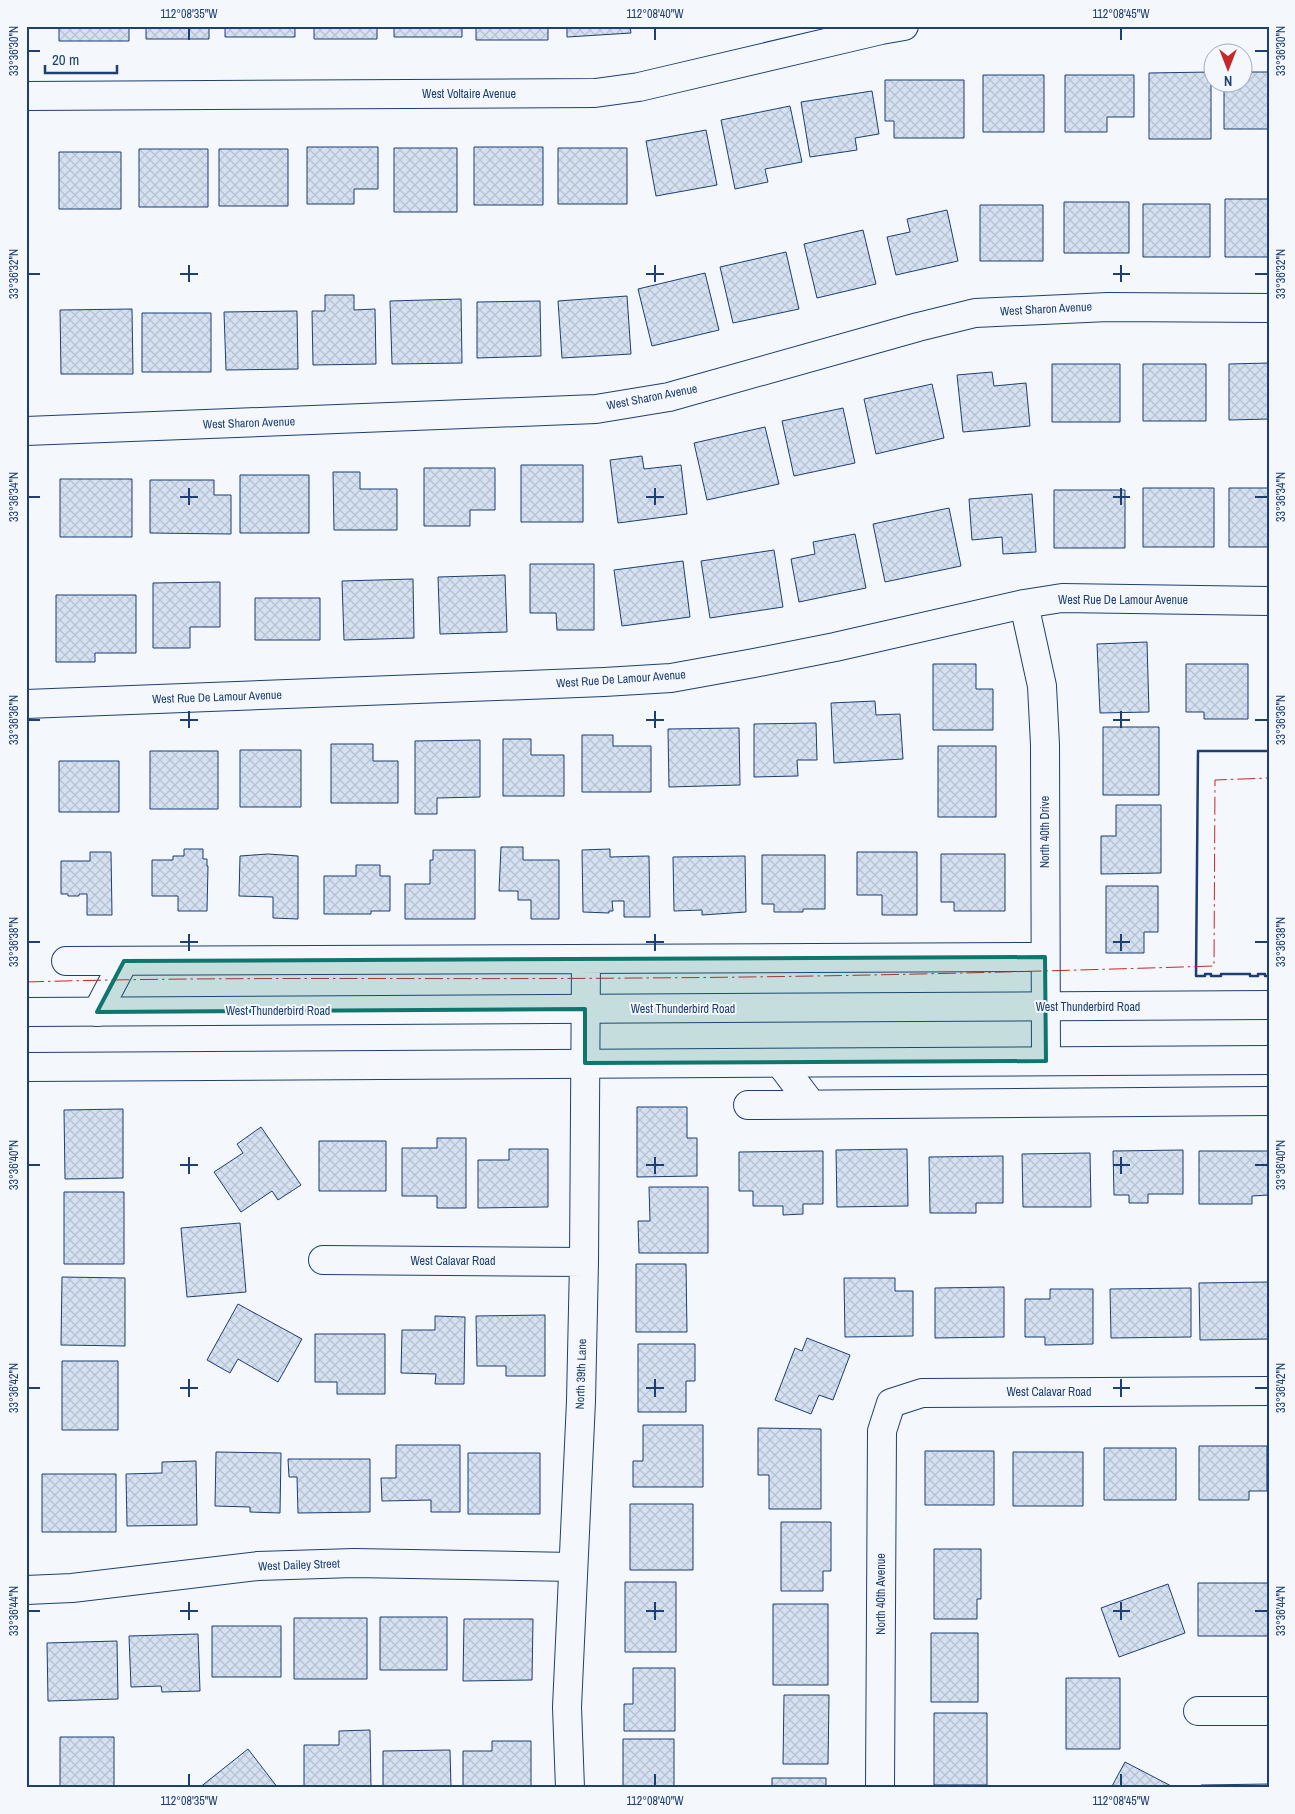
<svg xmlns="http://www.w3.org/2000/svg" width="1295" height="1814" font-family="'Archivo Narrow',sans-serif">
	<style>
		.building { fill: url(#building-cross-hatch); stroke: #1d3f73 }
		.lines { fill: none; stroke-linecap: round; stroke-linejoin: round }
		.minor-casing { stroke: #1d3f73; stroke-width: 30 }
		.major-casing { stroke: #1d3f73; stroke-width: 30 }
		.minor { stroke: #f4f7fb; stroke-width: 28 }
		.major { stroke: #f4f7fb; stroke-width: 28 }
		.wall { stroke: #1d3f73; stroke-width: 2.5 }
		.power { stroke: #c62828; stroke-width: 1; stroke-dasharray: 18 4 2.5 4; stroke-linecap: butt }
		.marked { fill: #0f766e; fill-opacity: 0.2; stroke: #0f766e; stroke-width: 4; stroke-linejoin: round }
		.ticks { fill: none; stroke: #1d3f73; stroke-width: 2 }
		.labels { text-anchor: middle; stroke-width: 4; stroke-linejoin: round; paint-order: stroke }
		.street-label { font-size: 12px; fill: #1d3f73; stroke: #f4f7fb }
		.neatline { fill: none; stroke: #1d3f73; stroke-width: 2 }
		.ticks-label { font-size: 12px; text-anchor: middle; fill: #1d3f73 }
	</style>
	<defs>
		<pattern id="building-cross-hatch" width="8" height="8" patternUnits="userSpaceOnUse" patternTransform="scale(1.25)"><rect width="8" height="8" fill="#d5e0f0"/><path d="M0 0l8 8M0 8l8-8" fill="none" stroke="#b6c1d1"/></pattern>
	</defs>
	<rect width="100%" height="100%" fill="#f4f7fb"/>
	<path class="building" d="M59,26H129V41H59Z
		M146,26H209V39H146Z
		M225,26H295V37H225Z
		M314,26H377V39H314Z
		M394,26H462V37H394Z
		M476,26H548V40H476Z
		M567,26H630L631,33L567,37Z
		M1211,72V139H1149V73Z
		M1242,72H1269V129H1224V82H1242Z
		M983,75H1044V132H983Z
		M1065,75H1134V117H1107V132H1065Z
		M885,80H964V138H894V121H885Z
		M872,91L879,134L855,138L857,150L810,157L801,102Z
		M790,106L802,162L765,169L768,182L735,189L721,120Z
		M706,130L717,185L656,196L646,141Z
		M307,147H378V189H354V204H307Z
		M474,147H543V205H474Z
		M394,148H457V212H394Z
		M558,148H627V204H558Z
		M139,149H208V207H139Z
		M219,149H288V206H219Z
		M59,152H121V209H59Z
		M1225,199H1269V257H1225Z
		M1064,202H1129V253H1064Z
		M1143,204H1210V257H1143Z
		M980,205H1043V261H980Z
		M947,210L958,261L896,275L887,237L910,232L907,219Z
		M863,230L876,284L817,298L804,244Z
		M786,252L799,309L733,323L720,267Z
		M705,273L719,330L652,346L638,289Z
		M325,295H354V310L375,309L376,364L313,365L312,311H325Z
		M627,296L631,354L562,358L558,301Z
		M461,299L462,363L392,364L390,301Z
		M540,301L541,356L477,358V302Z
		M132,309L133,374H61L60,310Z
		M297,311L298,369L226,370L224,312Z
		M142,313H211V372H142Z
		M1269,363V419L1229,420V364Z
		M1052,364H1120V422H1052Z
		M1143,364H1206V421H1143Z
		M992,372L994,386L1026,383L1030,426L963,432L957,375Z
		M932,384L944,438L876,454L864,399Z
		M843,408L855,463L794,476L782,421Z
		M765,427L779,484L707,500L694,443Z
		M642,456L644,469L681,465L687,514L618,523L610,460Z
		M521,465H583V522H521Z
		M424,468H495V510H470V526H424Z
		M333,472H360V489H397V530H334Z
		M240,475H309V533H240Z
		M60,479H132V537H60Z
		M150,480H214V495H231V534L150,533Z
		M1143,488H1214V547H1143Z
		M1229,488H1269V547H1229Z
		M1054,490H1125V548H1054Z
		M1032,494L1036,552L1003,554L1002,537L972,540L969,499Z
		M949,508L961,566L885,582L873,524Z
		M855,534L866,588L799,602L791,559L815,554L813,542Z
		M774,550L783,607L710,618L701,561Z
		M683,561L690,617L622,626L614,570Z
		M530,564H594V630H557L556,613H530Z
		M505,575L507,632L440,634L438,577Z
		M413,579L414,638L344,640L342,581Z
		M220,582V627H190V648H153V583Z
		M56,595H136V653H95V662H56Z
		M255,598H320V640H255Z
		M1147,642L1149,712L1100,713L1097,644Z
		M933,664H976V689H993V730H933Z
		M1186,664H1248V719H1204V712H1186Z
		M875,701L876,715L900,714L903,759L834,763L831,703Z
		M816,723L817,760H797L798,776L754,777V724Z
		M1103,727H1159V795H1103Z
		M739,728L740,785L669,787L668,729Z
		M582,735H613V746H651V792H582Z
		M503,739H531V755H564V796H503Z
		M480,740V797L437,798V814H415V741Z
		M331,744H373V761H398V803H331Z
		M938,746H996V817H938Z
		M240,750H301V807H240Z
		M150,751H218V809H150Z
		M59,761H119V812H59Z
		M1116,805H1161V873L1101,874V836H1116Z
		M501,847H523V860H559V919H531V900H518V891H499Z
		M184,849H203V859H207V866H208L207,911H178V896H152V860H173V856H184Z
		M610,849V857L649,856L650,917H624V901H612L613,911H609V913L583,912L582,850Z
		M433,850H475V919H405V884H430V860H433Z
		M90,852H111L112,915H87V894H79V896H68V894H61V861H90Z
		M857,852H917V915H882V895H857Z
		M268,854L298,856V919L273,918V897L239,896L240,856Z
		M941,854H1005V911H954V902H941Z
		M762,855H825V909H803V912H774V904H762Z
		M745,856L746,912L702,915V910L674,911L673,857Z
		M356,865H380V876H390V911H371V914H324V876H356Z
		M1106,886H1158V932H1144V953H1106Z
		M637,1107H687V1138H697V1176L637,1177Z
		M123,1109V1178L65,1179L64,1110Z
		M261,1127L301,1185L278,1200L272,1191L241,1212L214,1172L243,1153L237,1144Z
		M437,1138H466V1208H437V1196H402V1148H437Z
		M319,1141H386V1191H319Z
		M509,1149H548V1207L478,1208V1160H509Z
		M907,1149L908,1206L837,1207L836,1150Z
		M1183,1150V1194H1148V1203H1129V1195H1114L1113,1151Z
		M823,1151V1204H803V1214L783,1215V1206H753V1191H739V1152Z
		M1199,1151H1269V1195L1252,1196V1204H1199Z
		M1090,1153L1091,1207H1023L1022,1154Z
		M1003,1156V1203H976V1213H930L929,1157Z
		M649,1187H708V1253H639L638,1221H650Z
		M64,1192H124V1264H64Z
		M240,1223L246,1292L187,1297L181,1228Z
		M636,1264H686L687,1332H636Z
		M62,1277L125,1278V1346L61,1345Z
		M844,1278H895V1291H913V1336L845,1337Z
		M1269,1282V1339L1200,1340L1199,1283Z
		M1004,1287V1337L935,1338V1288Z
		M1191,1288V1337L1111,1338L1110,1289Z
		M1050,1289H1093V1344L1045,1345V1337H1025V1299H1050Z
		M238,1304L302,1339L278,1382L238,1359L230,1373L207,1360Z
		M545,1315V1376H506V1366H477L476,1316Z
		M435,1316L465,1317L464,1384H435L436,1374L401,1373L402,1330H435Z
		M315,1334H385V1394H337V1382H315Z
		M807,1338L850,1355L833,1400L819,1395L811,1414L775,1400L795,1348L802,1351Z
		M638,1344H695V1381H686V1412H638Z
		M62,1361H118V1430H62Z
		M643,1425H703V1487H633V1461H643Z
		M758,1428L821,1429V1509H769V1475H758Z
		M396,1445H460V1512H431V1500L382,1501L381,1478H396Z
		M1199,1446H1267V1491H1249V1500H1199Z
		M1104,1448H1176V1500H1104Z
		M925,1451H994V1505H925Z
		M216,1452L281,1453L280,1513L250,1512V1507L215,1506Z
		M1013,1452H1083V1506H1013Z
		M468,1453H540V1514H468Z
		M288,1459H370V1512L298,1513L297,1477H289Z
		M196,1461L197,1525L127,1526L126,1474L162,1473V1462Z
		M42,1474H116V1532H42Z
		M630,1504H693V1570H630Z
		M781,1522H831V1571H823V1591H781Z
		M934,1549H981V1599H977V1619H934Z
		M625,1582H676V1652H625Z
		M1198,1583H1269V1636H1198Z
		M1168,1584L1185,1633L1119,1657L1101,1608Z
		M773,1604H828V1685H773Z
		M380,1617H447V1670H380Z
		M294,1618H367V1679H294Z
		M464,1619H533L532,1680L463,1681Z
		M212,1626H281V1677H212Z
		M931,1633H978V1702H931Z
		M198,1634L200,1691L162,1692L161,1686L131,1687L129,1636Z
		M117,1641L118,1699L48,1701L47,1643Z
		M633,1668H675V1731H624V1704H633Z
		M1066,1678H1120V1749H1066Z
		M784,1695H829L828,1764H783Z
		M934,1713H987V1785H934Z
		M370,1730L371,1788H304V1745H339V1731Z
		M60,1737H114V1788H60Z
		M623,1739H674V1788H623Z
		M492,1741H531V1788H463V1751H492Z
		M248,1749L278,1788H199Z
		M450,1750L451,1788H383V1751Z
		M1125,1762L1175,1788H1111Z
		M772,1778H826V1788H772Z
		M1269,1784V1788H1201V1785Z"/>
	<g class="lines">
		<defs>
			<path id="minor" d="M26,96L595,93L639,87L881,30L904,26
				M26,431L596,409L669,397L918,327L975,313L1108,307L1269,308
				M1024,604L1042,686L1045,745L1046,1061
				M26,704L604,682L671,678L754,663L835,647L1024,604L1062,598L1269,601
				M66,961L1045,957
				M97,1012L124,961
				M780,1063L811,1104
				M748,1105L1269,1101
				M323,1260L584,1262
				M26,1590L72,1588L258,1566L354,1563L572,1567
				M1198,1711H1269
				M570,1788L567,1707L581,1401L584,1262L586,959
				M880,1788L882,1431L891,1403L922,1393L1269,1391"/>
			<path id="major" d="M26,1012L1269,1005
				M26,1067L1269,1060"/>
		</defs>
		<use href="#minor" class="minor-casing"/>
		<use href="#major" class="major-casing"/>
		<use href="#minor" class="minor"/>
		<use href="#major" class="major"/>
		<path class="wall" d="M1269,751H1198L1196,976H1205V974H1211V976H1221V974H1250V976H1258V974H1265V976H1269"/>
		<path class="power" d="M26,982C229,976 432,980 635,978C828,977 1021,972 1214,966L1215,780L1269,778"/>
	</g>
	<path class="marked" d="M1045,957L1046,1061L585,1063V1009L97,1012L124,961Z"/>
	<path class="ticks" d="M189,28V40M655,28V40M1121,28V40M28,51H40M1255,51H1268M189,265V282M655,265V282M1121,265V282M28,274H40M180,274H198M646,274H664M1113,274H1130M1255,274H1268M189,488V505M655,488V505M1121,488V505M28,497H40M180,497H198M646,497H664M1113,497H1130M1255,497H1268M189,711V728M655,711V728M1121,711V728M28,720H40M180,720H198M646,720H664M1113,720H1130M1255,720H1268M189,934V951M655,934V951M1121,934V951M28,942H40M180,942H198M646,942H664M1113,942H1130M1255,942H1268M189,1157V1174M655,1157V1174M1121,1157V1174M28,1165H40M180,1165H198M646,1165H664M1113,1165H1130M1255,1165H1268M189,1379V1397M655,1379V1397M1121,1379V1397M28,1388H40M180,1388H198M646,1388H664M1113,1388H1130M1255,1388H1268M189,1602V1620M655,1602V1620M1121,1602V1620M28,1611H40M180,1611H198M646,1611H664M1113,1611H1130M1255,1611H1268M189,1774V1786M655,1774V1786M1121,1774V1786"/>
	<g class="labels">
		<g class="street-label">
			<text x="469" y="98">West Voltaire Avenue</text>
			<text transform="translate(1046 309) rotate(-3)" y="4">West Sharon Avenue</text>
			<text transform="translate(652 397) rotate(-11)" y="4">West Sharon Avenue</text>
			<text transform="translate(249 423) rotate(-2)" y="4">West Sharon Avenue</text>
			<text x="1123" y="604">West Rue De Lamour Avenue</text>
			<text transform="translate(621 679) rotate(-4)" y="4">West Rue De Lamour Avenue</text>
			<text transform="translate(217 697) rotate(-2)" y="4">West Rue De Lamour Avenue</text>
			<text transform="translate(1045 832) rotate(-90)" y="4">North 40th Drive</text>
			<text x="1088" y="1011">West Thunderbird Road</text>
			<text x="683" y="1013">West Thunderbird Road</text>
			<text x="278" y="1015">West Thunderbird Road</text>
			<text x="453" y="1265">West Calavar Road</text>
			<text transform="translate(581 1374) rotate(-88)" y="4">North 39th Lane</text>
			<text x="1049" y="1396">West Calavar Road</text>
			<text transform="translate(299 1565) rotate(-2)" y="4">West Dailey Street</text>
			<text transform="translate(881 1594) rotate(-90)" y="4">North 40th Avenue</text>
		</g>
	</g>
	<rect width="1295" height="1814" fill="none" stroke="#f4f7fb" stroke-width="55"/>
	<g transform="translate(1228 68) rotate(180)"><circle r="24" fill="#f4f7fb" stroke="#9eadc5"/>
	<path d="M0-4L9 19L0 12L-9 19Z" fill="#c62828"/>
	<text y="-8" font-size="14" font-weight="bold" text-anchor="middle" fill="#1d3f73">N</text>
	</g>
	<path d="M45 65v8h72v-8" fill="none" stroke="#1d3f73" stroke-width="2.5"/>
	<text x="52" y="65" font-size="15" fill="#1d3f73" stroke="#f4f7fb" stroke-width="4" paint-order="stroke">20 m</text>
	<rect x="28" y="28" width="1240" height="1758" class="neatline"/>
	<g class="ticks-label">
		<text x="189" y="18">112°08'35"W</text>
		<text x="655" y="18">112°08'40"W</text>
		<text x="1121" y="18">112°08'45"W</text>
		<text transform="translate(1281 51) rotate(-90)" y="4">33°36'30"N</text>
		<text transform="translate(14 51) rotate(-90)" y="4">33°36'30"N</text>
		<text transform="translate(1281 274) rotate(-90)" y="4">33°36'32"N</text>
		<text transform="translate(14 274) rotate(-90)" y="4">33°36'32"N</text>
		<text transform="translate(1281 497) rotate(-90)" y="4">33°36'34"N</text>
		<text transform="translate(14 497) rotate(-90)" y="4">33°36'34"N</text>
		<text transform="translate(1281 720) rotate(-90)" y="4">33°36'36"N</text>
		<text transform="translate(14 720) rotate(-90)" y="4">33°36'36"N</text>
		<text transform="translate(1281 942) rotate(-90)" y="4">33°36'38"N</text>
		<text transform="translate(14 942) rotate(-90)" y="4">33°36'38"N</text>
		<text transform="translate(1281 1165) rotate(-90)" y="4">33°36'40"N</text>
		<text transform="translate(14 1165) rotate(-90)" y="4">33°36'40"N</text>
		<text transform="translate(1281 1388) rotate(-90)" y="4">33°36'42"N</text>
		<text transform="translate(14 1388) rotate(-90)" y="4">33°36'42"N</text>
		<text transform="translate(14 1611) rotate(-90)" y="4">33°36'44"N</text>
		<text transform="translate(1281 1611) rotate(-90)" y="4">33°36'44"N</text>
		<text x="189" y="1805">112°08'35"W</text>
		<text x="655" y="1805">112°08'40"W</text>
		<text x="1121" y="1805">112°08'45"W</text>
	</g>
</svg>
